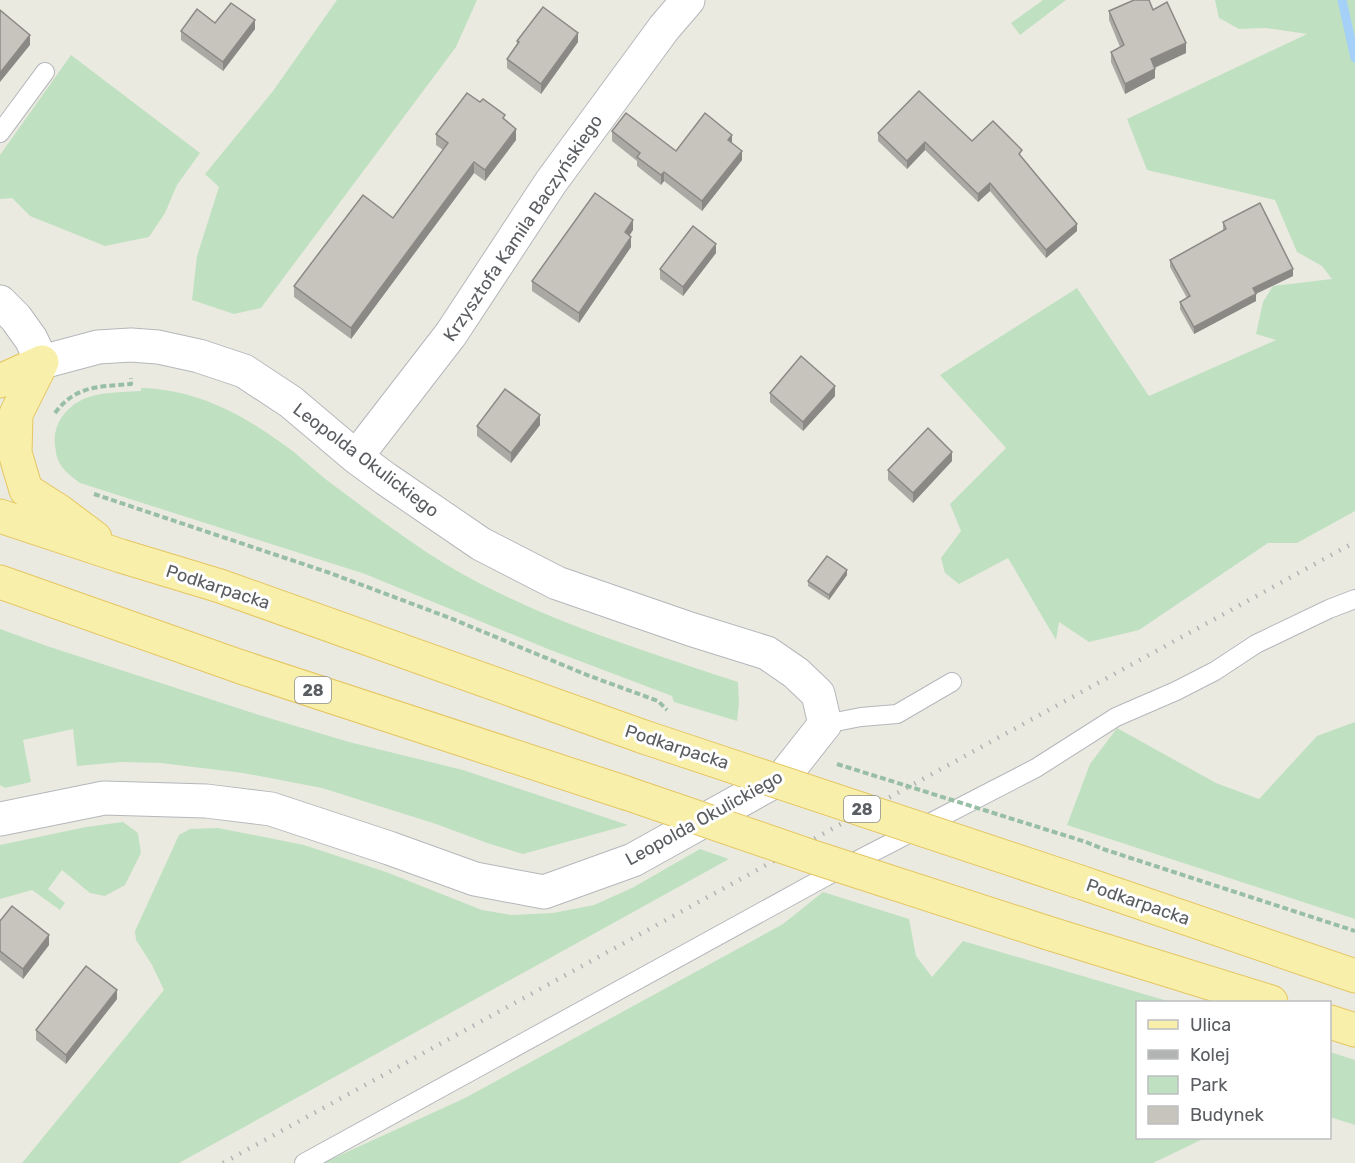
<svg xmlns="http://www.w3.org/2000/svg" width="1355" height="1163" font-family="Rubik,sans-serif">
	<style>
		.green { fill: #bfe1c1 }
		.lines { fill: none; stroke-linecap: round; stroke-linejoin: round }
		.stream { stroke: #a5d0f7; stroke-width: 9 }
		.lane-casing { stroke: #b4b7bb; stroke-width: 20 }
		.street-casing { stroke: #b4b7bb; stroke-width: 35 }
		.primary-casing { stroke: #e5c661; stroke-width: 35 }
		.path { stroke: #98bfa5; stroke-width: 4; stroke-dasharray: 6 3; stroke-linecap: butt }
		.lane { stroke: #fff; stroke-width: 18 }
		.street { stroke: #fff; stroke-width: 33 }
		.primary { stroke: #f8efaa; stroke-width: 33 }
		.rail { stroke: #b2b3b3; stroke-width: 4.5; stroke-dasharray: 1.5 8; stroke-linecap: butt }
		.primary-bridge-casing { stroke: #e5c661; stroke-width: 35; stroke-linecap: butt }
		.path-bridge { stroke: #98bfa5; stroke-width: 4; stroke-dasharray: 6 3; stroke-linecap: butt }
		.primary-bridge { stroke: #f8efaa; stroke-width: 33 }
		.wall { fill: #aba9a3 }
		.shaded-wall { fill: #8b8985 }
		.building { fill: #c7c4be; stroke: #8b8985; stroke-width: 1.5 }
		.labels { text-anchor: middle; stroke-width: 6; stroke-linejoin: round; paint-order: stroke }
		.shield { fill: #fff; stroke: #8c8e90; stroke-width: 1.5 }
		.shield-label { font-size: 16px; font-weight: bold; fill: #5a5d61 }
		.street-label { font-size: 18px; fill: #5a5d61; stroke: #fff }
	</style>
	<rect width="100%" height="100%" fill="#ebeae1"/>
	<path class="green" d="M337,0H477L456,47L261,308L234,314L192,300L197,256L219,187L205,174L273,91Z
		M1043,0H1066L1020,35L1011,23Z
		M1215,0H1355V511L1297,543H1268L1139,630L1089,642L1059,622L1056,640L1008,558L959,584L945,573L941,558L961,531L950,504L1006,448L940,375L1077,288L1149,396L1276,340L1256,334L1263,302L1273,286L1332,279L1322,266L1297,252L1275,200L1147,170L1127,119L1307,34L1266,28L1239,29L1219,18Z
		M71,55L200,153L177,185L165,213L149,237L105,246L30,216L12,198L0,199V155Z
		M141,388C194,389 241,413 283,444C299,455 313,469 328,481C367,510 406,540 447,565C538,619 639,649 738,682L739,703L737,721L674,702L672,696L548,649L365,574L80,483C72,477 62,470 58,460C56,456 56,450 55,446C52,423 68,404 89,397C105,392 124,392 141,391Z
		M0,629L47,646L259,715L349,742L463,770L628,825L523,854L490,844L436,824L322,788L243,773L161,763L122,762L77,766L73,729L23,740L31,782L5,788L0,785Z
		M1355,722V919L1067,825L1090,764L1117,728L1216,783L1259,799L1317,736Z
		M123,822L138,833L141,853L125,885L105,896L90,893L62,870L48,889L65,903L60,910L32,890L0,899V845L86,827Z
		M218,828L304,845L386,872L482,910L511,915L553,913L594,905L632,888L700,849L729,859L179,1163H22L164,990L152,965L136,940L135,931L179,835L190,829Z
		M823,892L909,919L916,956L932,977L963,941L1171,1002H1138V1138H1205L1153,1163H323L465,1098L783,924Z
		M1330,1052L1355,1060V1125L1330,1117Z"/>
	<g class="lines">
		<path class="stream" d="M1342,0L1355,58"/>
		<defs>
			<path id="lane" d="M0,133L45,72
				M825,724L861,717L897,714L952,682
				M304,1163L827,876L1036,768L1116,717L1176,691L1215,671L1256,644L1329,609L1355,599"/>
			<path id="street" d="M0,302L16,318L31,339L42,362L98,347L131,345L158,347L199,356L244,371L291,402L356,457L386,479L481,544L557,583L690,629L767,653L796,673L818,694L825,724L784,776L633,860L544,892L475,879L389,848L271,809L206,801L104,798L0,819
				M356,457L451,334L551,182L664,28L688,0"/>
			<path id="primary" d="M42,362L16,414L15,453L26,490L59,511L95,538
				M0,381L42,362
				M0,516L121,556L220,586L644,737
				M0,582L241,667L626,793
				M1080,882L1355,976
				M1048,933L1271,1002
				M1330,1022L1355,1030"/>
		</defs>
		<use href="#lane" class="lane-casing"/>
		<use href="#street" class="street-casing"/>
		<use href="#primary" class="primary-casing"/>
		<path class="path" d="M55,413C76,385 99,387 131,384V378
			M94,494L330,573L450,618L587,675L658,701L667,710
			M1086,842L1103,849L1355,931"/>
		<use href="#lane" class="lane"/>
		<use href="#street" class="street"/>
		<use href="#primary" class="primary"/>
		<path class="rail" d="M223,1163L1355,542"/>
		<defs>
			<path id="primary-bridge" d="M644,737L1080,882
				M626,793L813,857L1048,933"/>
		</defs>
		<use href="#primary-bridge" class="primary-bridge-casing"/>
		<path class="path-bridge" d="M837,764L1086,842"/>
		<use href="#primary-bridge" class="primary-bridge"/>
	</g>
	<path class="wall" d="M1153,10L1186,53L1155,68V78L1125,94L1111,62V52L1120,47L1109,20V11Z
		M215,23L255,29L223,71L181,40V31Z
		M517,41L578,42L541,94L507,68V59L517,44Z
		M505,120L516,140L485,181L474,173L351,339L294,297V286L393,218L443,150L436,145V134Z
		M612,131L676,151L732,143L742,160L702,211L664,181L661,185L637,166V161L612,141Z
		M878,133L972,141L1022,158L1077,231L1046,258L990,191L978,202L925,150L907,169L878,141Z
		M1223,222L1293,276L1256,294V301L1194,334L1180,309V302L1187,298L1170,267V260L1223,231Z
		M633,230L629,236L631,247L579,323L532,291V281Z
		M716,253L683,296L660,279V269Z
		M770,393L835,396L803,431L770,402Z
		M540,425L511,463L477,436V426Z
		M952,461L913,503L888,480V470Z
		M847,575L829,600L808,586V581Z
		M0,921L49,945L23,979L0,960Z
		M117,999L66,1064L36,1040V1030Z"/>
	<path class="shaded-wall" d="M255,20V29L223,71V62Z
		M578,33V42L541,94V84Z
		M30,35V45L0,82V73Z
		M1186,43V53L1151,69V59Z
		M1155,69V78L1125,94V84Z
		M516,129V140L485,181V170Z
		M732,135V144L728,140Z
		M925,142V150L907,169V161Z
		M742,151V160L702,211V201Z
		M474,162V173L351,339V328Z
		M664,172V181L661,185V175Z
		M990,183V191L978,202V194Z
		M633,220V230L625,242V232Z
		M1077,224V231L1046,258V250Z
		M631,237V247L579,323V313Z
		M716,244V253L683,296V287Z
		M1293,269V276L1253,295V288Z
		M1256,294V301L1194,334V327Z
		M835,386V396L803,431V422Z
		M540,415V425L511,463V453Z
		M952,452V461L913,503V493Z
		M847,570V575L829,600V595Z
		M49,935V945L23,979V969Z
		M117,990V999L66,1064V1055Z"/>
	<path class="building" d="M1134,0H1149L1153,10L1167,2L1186,43L1151,59L1155,69L1125,84L1111,52L1124,45L1109,11Z
		M231,3L255,20L223,62L181,31L197,9L215,23Z
		M543,7L578,33L541,84L507,59L519,42L517,41Z
		M0,10L30,35L0,73Z
		M919,91L972,141L993,121L1022,150L1019,154L1077,224L1046,250L990,183L978,194L925,142L907,161L878,133Z
		M467,93L480,102L483,99L505,115L503,118L516,129L485,170L474,162L351,328L294,286L363,195L393,218L448,143L436,134Z
		M626,113L676,151L705,113L732,135L728,140L742,151L702,201L664,172L661,175L637,157L640,153L612,131Z
		M595,193L633,220L625,232L631,237L579,313L532,281Z
		M1260,203L1293,269L1253,288L1256,294L1194,327L1180,302L1190,296L1170,260L1226,229L1223,222Z
		M693,226L716,244L683,287L660,269Z
		M801,356L835,386L803,422L770,393Z
		M505,389L540,415L511,453L477,426Z
		M928,428L952,452L913,493L888,470Z
		M827,556L847,570L829,595L808,581Z
		M12,906L49,935L23,969L0,951V921Z
		M86,966L117,990L66,1055L36,1030Z"/>
	<g class="labels">
		<g class="shield">
			<rect x="295" y="677" width="36" height="26" rx="4.5"/>
			<rect x="844" y="796" width="36" height="26" rx="4.5"/>
		</g>
		<g class="shield-label">
			<text x="313" y="696">28</text>
			<text x="862" y="815">28</text>
		</g>
		<g class="street-label">
			<text transform="translate(523 228) rotate(-56)" y="6">Krzysztofa Kamila Baczyńskiego</text>
			<text transform="translate(366 460) rotate(37)" y="6">Leopolda Okulickiego</text>
			<text transform="translate(218 587) rotate(18)" y="6">Podkarpacka</text>
			<text transform="translate(677 747) rotate(18)" y="6">Podkarpacka</text>
			<text transform="translate(704 818) rotate(-29)" y="6">Leopolda Okulickiego</text>
			<text transform="translate(1138 902) rotate(19)" y="6">Podkarpacka</text>
		</g>
	</g>
	<rect x="1136" y="1001" width="195" height="138" fill="#ffffff" stroke="#bdbec0" stroke-width="1.5"/>
	<rect x="1148" y="1020" width="30" height="9" fill="#f8efaa" stroke="#bdbec0" stroke-width="1.5"/>
	<text x="1190" y="1031" font-size="18" fill="#5a5d61">Ulica</text>
	<rect x="1148" y="1050" width="30" height="9" fill="#b2b3b3" stroke="#bdbec0" stroke-width="1.5"/>
	<text x="1190" y="1061" font-size="18" fill="#5a5d61">Kolej</text>
	<rect x="1148" y="1076" width="30" height="18" fill="#bfe1c1" stroke="#bdbec0" stroke-width="1.5"/>
	<text x="1190" y="1091" font-size="18" fill="#5a5d61">Park</text>
	<rect x="1148" y="1106" width="30" height="18" fill="#c7c4be" stroke="#bdbec0" stroke-width="1.5"/>
	<text x="1190" y="1121" font-size="18" fill="#5a5d61">Budynek</text>
</svg>
